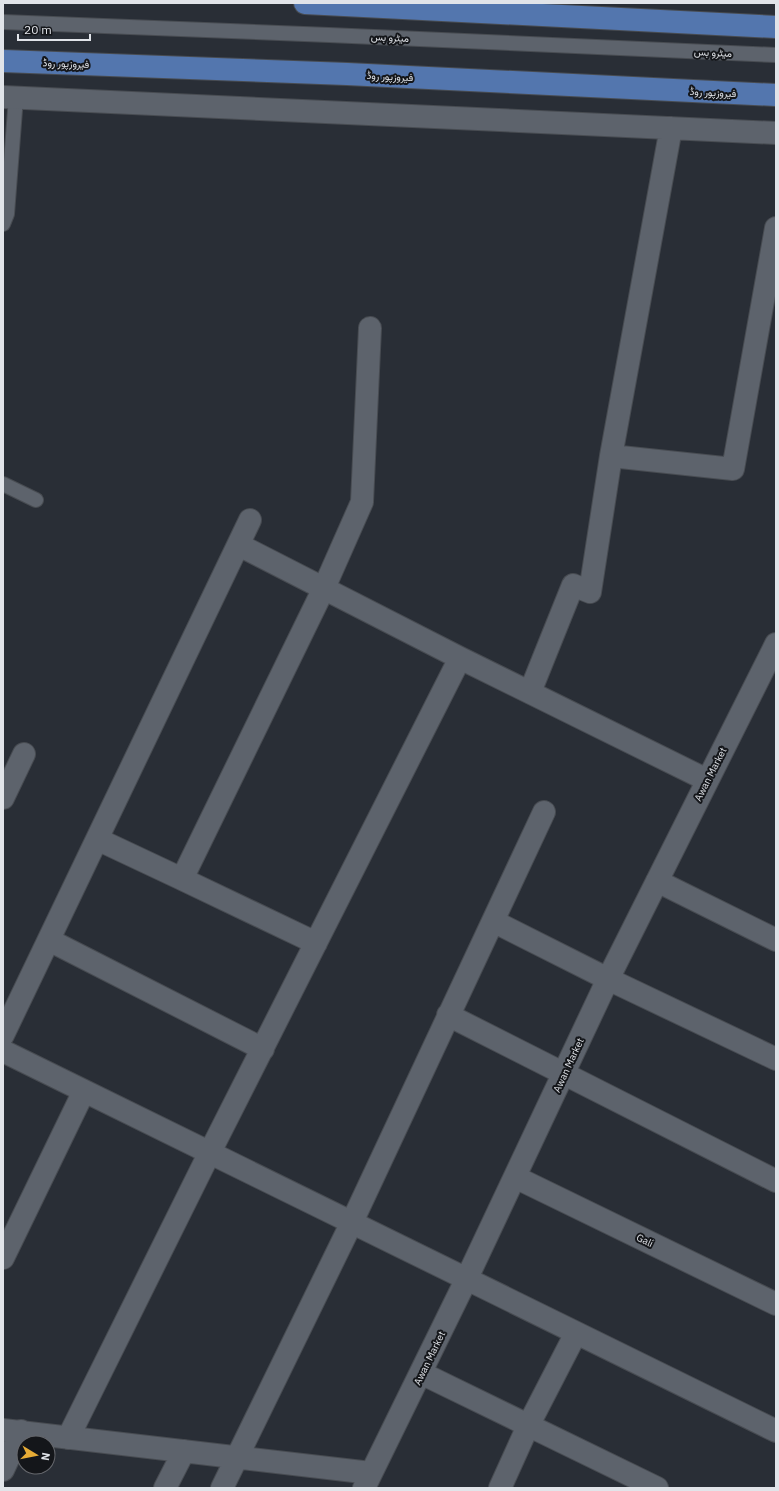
<svg xmlns="http://www.w3.org/2000/svg" width="779" height="1491" font-family="'IBM Plex Sans',Vazirmatn,sans-serif">
	<style>
		.lines { fill: none; stroke-linecap: round; stroke-linejoin: round }
		.service-casing { stroke: #484c52; stroke-width: 16 }
		.minor-casing { stroke: #484c52; stroke-width: 24 }
		.primary-casing { stroke: #484c52; stroke-width: 24 }
		.service { stroke: #5d636c; stroke-width: 14 }
		.minor { stroke: #5d636c; stroke-width: 22 }
		.primary { stroke: #5376ae; stroke-width: 22 }
		.labels { text-anchor: middle; stroke-width: 4; stroke-linejoin: round; paint-order: stroke }
		.street-label { font-size: 10px; fill: #e1e4e9; stroke: #14161a }
	</style>
	<rect width="100%" height="100%" fill="#292e36"/>
	<g class="lines">
		<defs>
			<path id="service" d="M3,22L329,35L776,55
				M3,224L7,214L16,97
				M3,484L36,500"/>
			<path id="minor" d="M3,97L776,133
				M611,456L733,469L776,228
				M239,545L460,658L707,780
				M530,692L573,585L590,592L611,456L671,128
				M3,798L24,754
				M97,839L182,879L324,588L362,502L370,328
				M182,879L316,943
				M657,881L776,940
				M493,921L608,979L776,1059
				M49,940L263,1049
				M448,1015L776,1181
				M3,1035L250,520
				M3,1051L776,1431
				M515,1177L776,1304
				M3,1258L84,1091
				M421,1373L657,1488
				M3,1430L371,1473
				M68,1438L210,1152L460,658
				M3,1470L21,1431
				M165,1488L184,1451
				M222,1488L352,1222L544,812
				M364,1488L467,1278L608,979L776,644
				M500,1488L528,1426L576,1333"/>
			<path id="primary" d="M305,3L776,27
				M3,61L347,74L776,95"/>
		</defs>
		<use href="#service" class="service-casing"/>
		<use href="#minor" class="minor-casing"/>
		<use href="#primary" class="primary-casing"/>
		<use href="#service" class="service"/>
		<use href="#minor" class="minor"/>
		<use href="#primary" class="primary"/>
	</g>
	<g class="labels">
		<g class="street-label">
			<text transform="translate(390 37) rotate(3)" y="4">میٹرو بس</text>
			<text transform="translate(713 52) rotate(3)" y="4">میٹرو بس</text>
			<text transform="translate(66 63) rotate(2)" y="4">فیروزپور روڈ</text>
			<text transform="translate(390 76) rotate(3)" y="4">فیروزپور روڈ</text>
			<text transform="translate(713 92) rotate(3)" y="4">فیروزپور روڈ</text>
			<text transform="translate(710 774) rotate(-63)" y="4">Awan Market</text>
			<text transform="translate(568 1065) rotate(-65)" y="4">Awan Market</text>
			<text transform="translate(645 1240) rotate(26)" y="4">Gali</text>
			<text transform="translate(429 1358) rotate(-64)" y="4">Awan Market</text>
		</g>
	</g>
	<rect width="779" height="1491" fill="none" stroke="#e1e4e9" stroke-width="8"/>
	<g transform="translate(36 1455) rotate(100)"><circle r="19" fill="#14161a" stroke="#66686d"/>
	<path d="M0-3L7 15L0 10L-7 15Z" fill="#e7ac36"/>
	<text y="-6" font-size="11" font-weight="bold" text-anchor="middle" fill="#e1e4e9">N</text>
	</g>
	<path d="M18 34v6h72v-6" fill="none" stroke="#e1e4e9" stroke-width="2"/>
	<text x="24" y="34" font-size="12" fill="#e1e4e9" stroke="#14161a" stroke-width="3" paint-order="stroke">20 m</text>
</svg>
